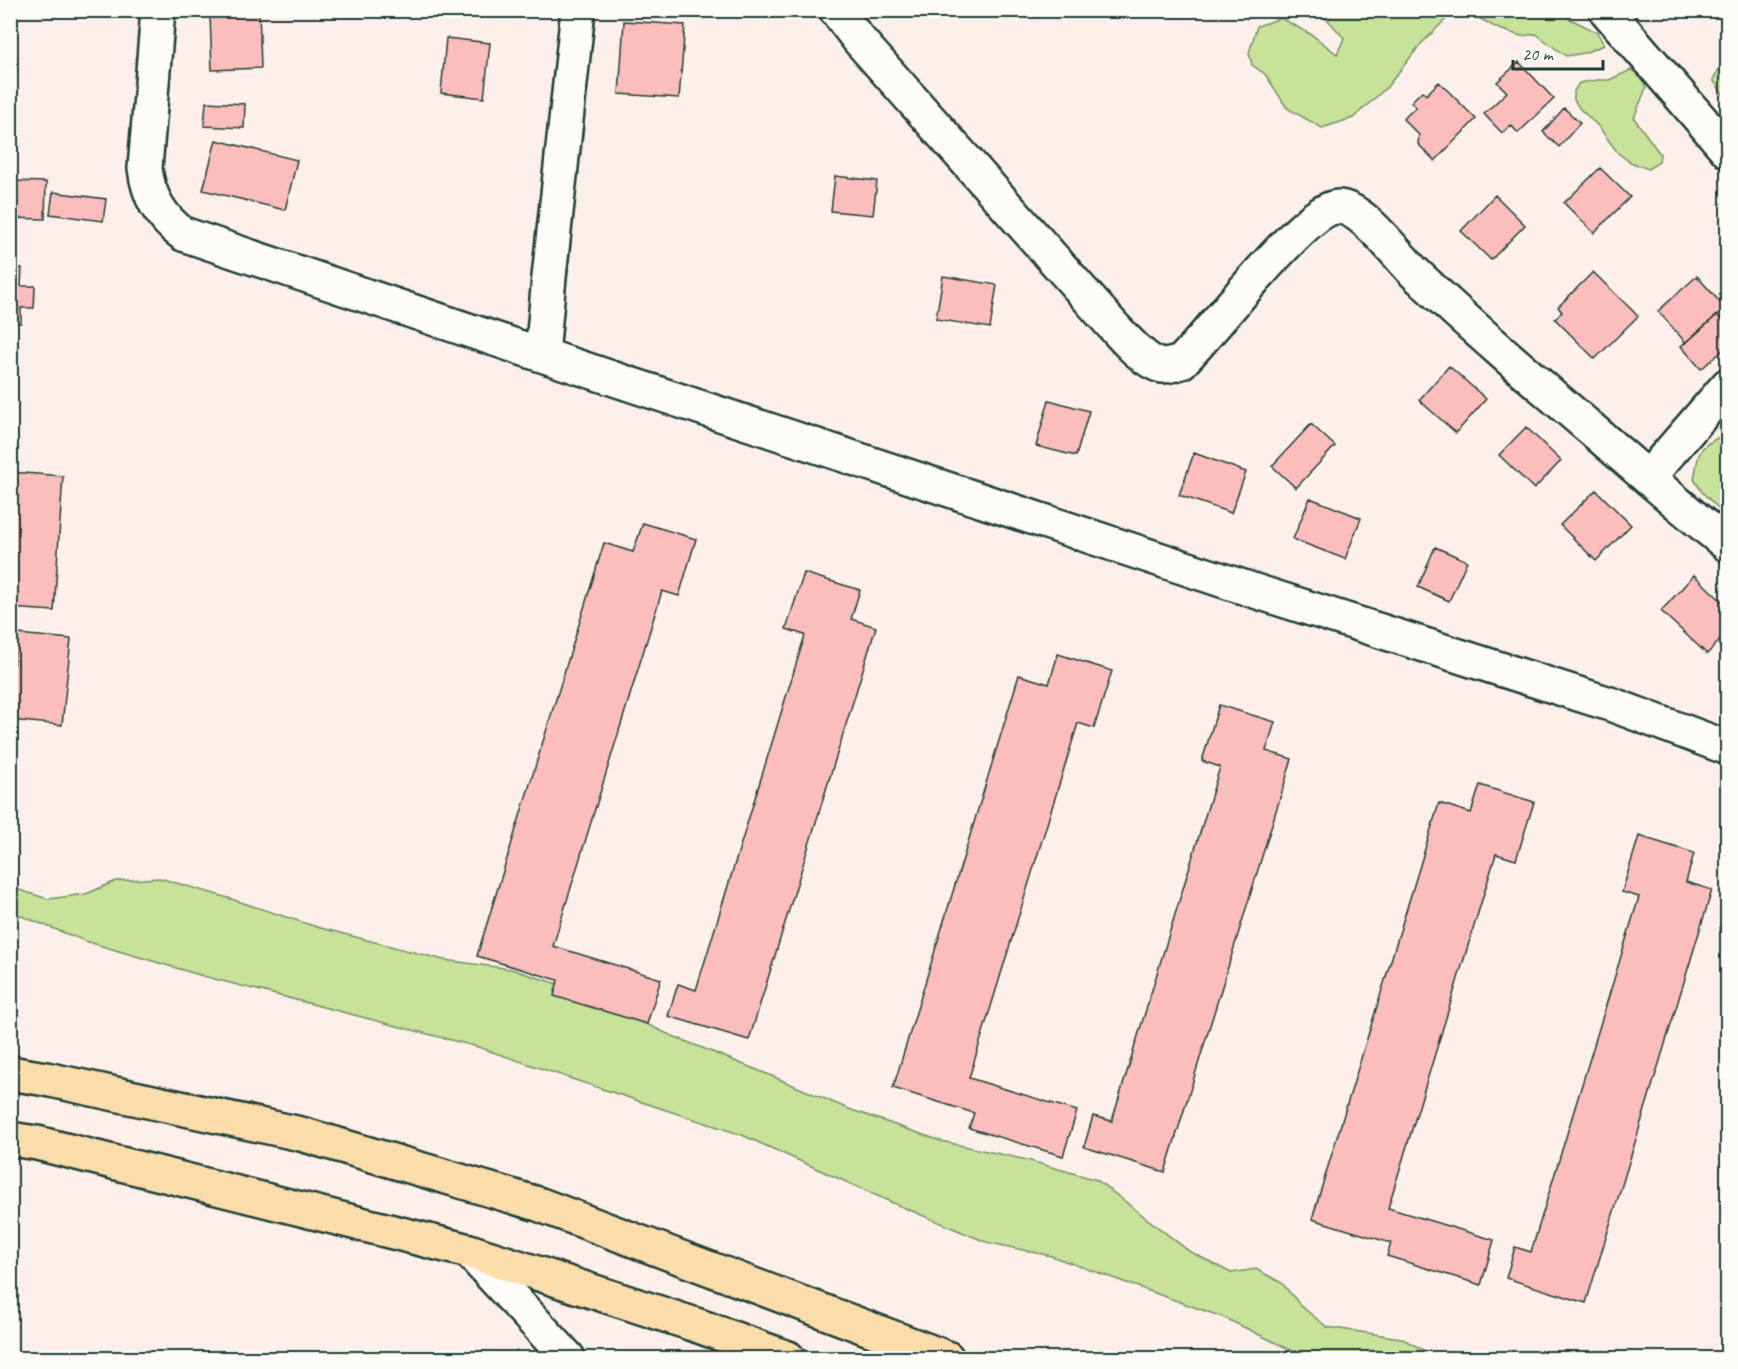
<svg xmlns="http://www.w3.org/2000/svg" width="1738" height="1369" font-family="Caveat,sans-serif">
	<style>
		.green { fill: #c7e299; stroke: #739066; stroke-width: 1.5 }
		.building { fill: #fbbebd; stroke: #1f3d34; stroke-width: 1.5 }
		.lines { fill: none; stroke-linecap: round; stroke-linejoin: round }
		.minor-casing { stroke: #1f3d34; stroke-width: 38 }
		.major-casing { stroke: #1f3d34; stroke-width: 38 }
		.minor { stroke: #fdfcf7; stroke-width: 33 }
		.major { stroke: #faddab; stroke-width: 33 }
	</style>
	<rect width="100%" height="100%" fill="#fdf0eb"/>
	<filter id="ink" filterUnits="userSpaceOnUse"><feTurbulence type="fractalNoise" baseFrequency=".0167" numOctaves="2"/><feDisplacementMap in="SourceGraphic" scale="12" xChannelSelector="R" yChannelSelector="G"/><feConvolveMatrix kernelMatrix="1 2 1 2 8 2 1 2 1" color-interpolation-filters="sRGB"/></filter>
	<g filter="url(#ink)">
		<path class="green" d="M1311,10L1564,11V16L1597,32L1604,45L1584,53L1566,56L1536,34L1521,36L1499,29L1477,17L1460,12L1447,18L1421,44L1387,87L1353,118L1322,128L1287,108L1265,74L1252,65L1249,53L1257,26L1281,18L1312,35L1337,54L1344,38L1328,20Z
			M1727,54V100L1713,80Z
			M1631,70L1644,77L1646,88L1634,118L1660,154L1659,162L1648,169L1630,162L1618,153L1598,126L1580,109L1574,100V91L1579,83L1597,80H1609Z
			M1727,404V511L1722,512L1702,492L1694,479C1700,448 1697,448 1725,434L1726,425L1722,416Z
			M159,878L225,897L317,927L444,960L511,969L567,987L670,1035L772,1076L846,1108L941,1141L1027,1160L1097,1180L1189,1251L1231,1273L1256,1269L1282,1283L1301,1306L1327,1327L1401,1338L1438,1358H1307L1225,1318L1051,1256L986,1242L893,1203L742,1135L578,1081L478,1047L203,976L85,941L11,912L10,887L48,899L86,894L116,881Z"/>
		<path class="building" d="M219,10H259L261,68L212,70L210,15L219,14Z
			M624,21L685,25L679,98L619,94Z
			M446,38L490,43L484,98L441,93Z
			M1519,62L1554,99L1518,133L1511,125L1502,133L1484,114L1507,92L1497,82Z
			M1439,82L1476,119L1435,161L1418,144L1419,135L1403,119L1416,107L1411,102L1422,91L1426,95Z
			M206,102L245,104L244,128L204,126Z
			M1564,108L1580,123L1559,147L1543,132Z
			M216,140L297,160L285,210L203,190Z
			M1600,168L1630,197L1594,233L1564,203Z
			M835,176L877,181L873,215L831,211Z
			M10,181L46,182L45,219L10,218Z
			M53,192L106,199L103,221L50,214Z
			M1495,195L1525,225L1491,260L1461,231Z
			M10,268H22L21,286H35L34,308H21V323H10Z
			M1593,272L1638,316L1595,359L1555,319L1562,312L1558,307Z
			M943,276L997,285L990,328L936,319Z
			M1697,276L1725,308L1686,343L1658,311Z
			M1717,315L1728,327V346L1701,369L1681,346Z
			M1449,366L1486,399L1456,433L1419,400Z
			M1049,400L1089,411L1076,456L1036,446Z
			M1311,424L1335,446L1296,488L1272,466Z
			M1526,427L1561,461L1534,489L1499,455Z
			M1194,453L1246,472L1231,513L1179,495Z
			M10,472L63,476L54,611L10,608Z
			M1596,490L1631,525L1596,561L1560,525Z
			M1310,498L1361,518L1345,559L1293,539Z
			M643,523L696,539L679,596L662,591L553,946L661,979L647,1024L554,996L558,980L477,956L604,543L633,552Z
			M1435,547L1467,561L1449,601L1418,587Z
			M804,573L860,590L851,619L876,627L749,1040L668,1016L678,984L696,990L805,635L786,629Z
			M1694,575L1728,607V632L1707,654L1661,611Z
			M17,634L71,639L62,725L10,720V695Z
			M1058,654L1112,671L1094,728L1078,723L969,1078L1077,1111L1063,1156L969,1128L974,1113L893,1088L1019,675L1049,684Z
			M1219,705L1275,722L1266,751L1292,759L1165,1172L1084,1147L1093,1116L1112,1121L1220,767L1202,761Z
			M1480,785L1534,802L1516,860L1496,854L1388,1208L1494,1240L1481,1285L1387,1256L1391,1243L1312,1219L1439,803L1471,813Z
			M1639,836L1694,853L1686,882L1712,890L1586,1303L1506,1278L1515,1247L1531,1252L1639,897L1622,892Z"/>
		<g class="lines">
			<defs>
				<path id="minor" d="M158,10L145,168C148,195 161,218 183,234L542,355L1258,592L1613,705L1728,748
					M836,10L859,40L1114,327C1125,339 1146,363 1162,366C1168,366 1175,364 1181,362C1210,335 1305,207 1338,207C1363,207 1398,257 1416,274C1474,329 1535,381 1596,433C1640,471 1683,509 1728,545
					M1606,10L1728,151
					M542,355L549,277L578,10
					M1649,479L1662,461L1728,385
					M469,1251L568,1358"/>
				<path id="major" d="M10,1073L46,1079L301,1134L538,1204L947,1358
					M10,1139L37,1143L469,1251L696,1325L788,1358"/>
			</defs>
			<use href="#minor" class="minor-casing"/>
			<use href="#major" class="major-casing"/>
			<use href="#minor" class="minor"/>
			<use href="#major" class="major"/>
		</g>
	</g>
	<rect width="1738" height="1369" fill="none" stroke="#fdfcf7" stroke-width="36"/>
	<rect x="18" y="18" width="1702" height="1333" fill="none" stroke="#1f3d34" stroke-width="2" filter="url(#ink)"/>
	<path d="M1513 60v9h90v-9" fill="none" stroke="#1f3d34" stroke-width="3"/>
	<text x="1522" y="60" font-size="18" fill="#1f3d34" stroke="#fdfcf7" stroke-width="4.5" paint-order="stroke">20 m</text>
</svg>
